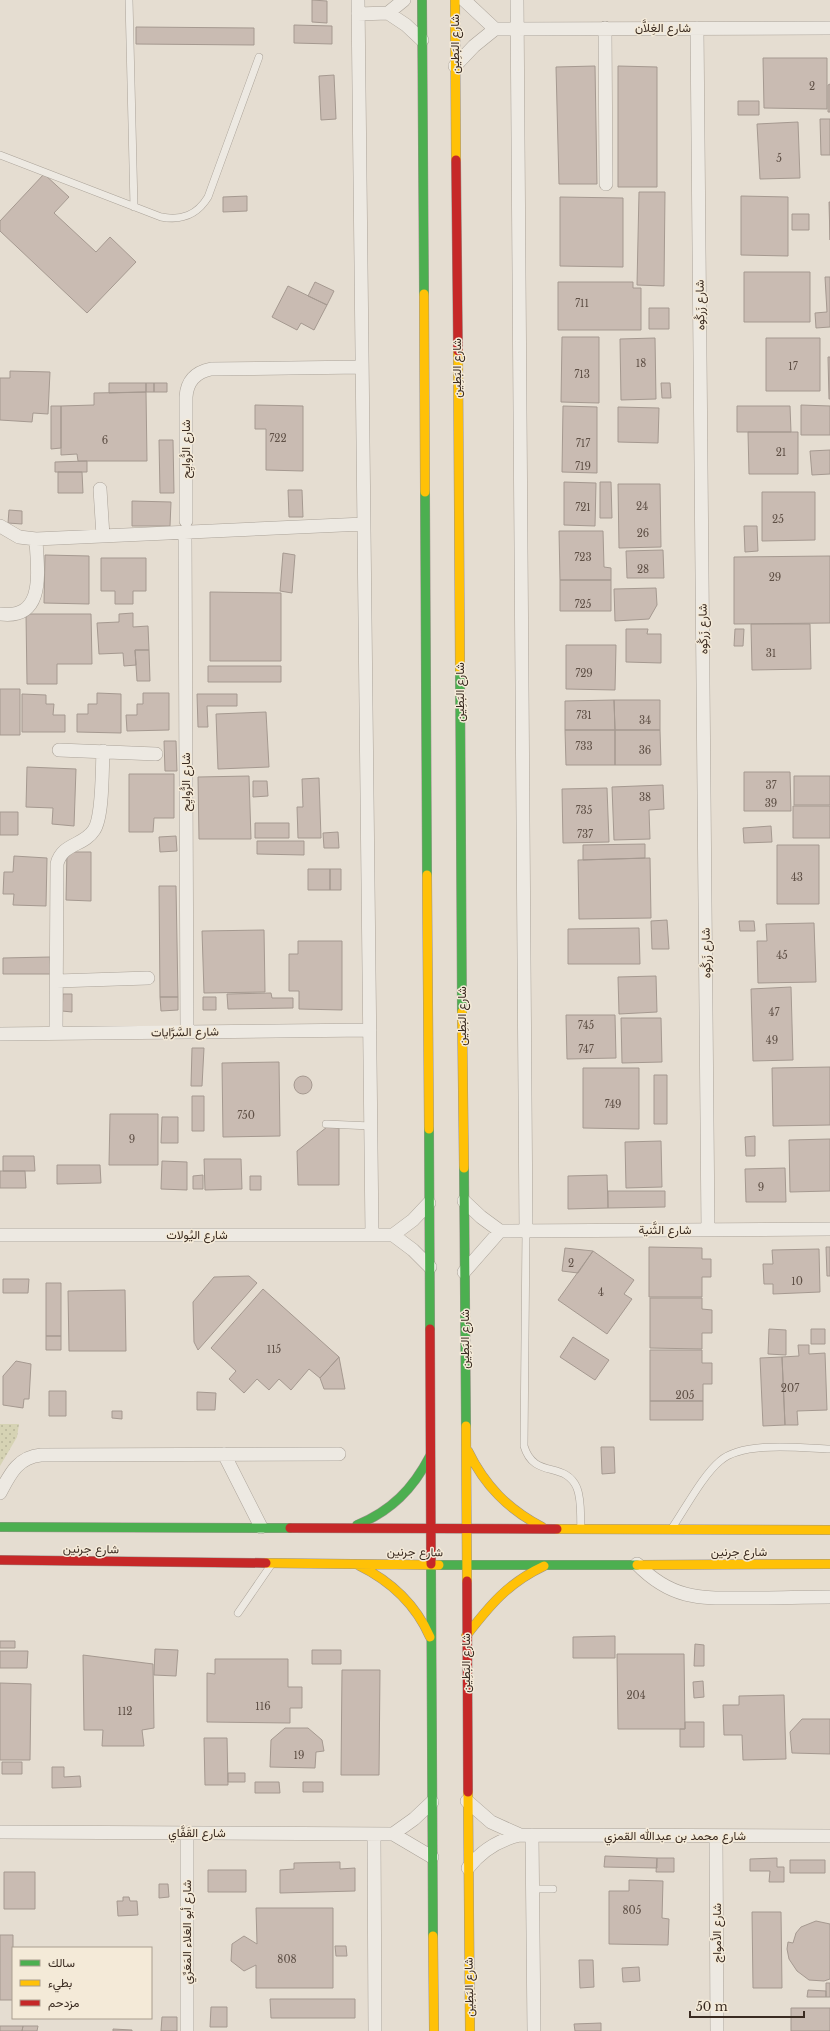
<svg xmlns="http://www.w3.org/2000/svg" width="830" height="2031" font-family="'Libre Baskerville',Vazirmatn,serif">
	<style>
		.grass { fill: url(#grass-dots) }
		.building { fill: #c9bbb2; stroke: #a59990 }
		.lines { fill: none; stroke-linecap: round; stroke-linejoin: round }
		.lane-casing { stroke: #aba399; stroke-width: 8 }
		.street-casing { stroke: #aba399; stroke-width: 14 }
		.fast-casing { stroke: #9a928a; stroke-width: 10 }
		.slow-casing { stroke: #9a928a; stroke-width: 10 }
		.jam-casing { stroke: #9a928a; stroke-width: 10 }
		.lane { stroke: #ede9e2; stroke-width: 7 }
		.street { stroke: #ede9e2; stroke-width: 13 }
		.fast { stroke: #4caf50; stroke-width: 9 }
		.slow { stroke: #ffc107; stroke-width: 9 }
		.jam { stroke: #c62828; stroke-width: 9 }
		.labels { text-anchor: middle; stroke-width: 3; stroke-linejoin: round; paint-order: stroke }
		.number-label { font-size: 10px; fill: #5e4f45 }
		.street-label { font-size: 12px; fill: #3a2b21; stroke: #f4ead8 }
	</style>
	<defs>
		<pattern id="grass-dots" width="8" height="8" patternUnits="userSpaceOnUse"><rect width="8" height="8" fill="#d6d3b4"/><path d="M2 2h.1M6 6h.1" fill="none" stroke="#b8b59a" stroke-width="1.8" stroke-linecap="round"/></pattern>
	</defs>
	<rect width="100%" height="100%" fill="#e5ddd1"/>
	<path class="grass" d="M0,1424H19L17,1437L0,1466Z"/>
	<path class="building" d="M312,0L327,1V23L312,22Z
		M294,25L332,26V44L294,43Z
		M136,27L254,28V45L136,44Z
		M763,58H827V109L764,108Z
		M595,66L597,184H559L556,67Z
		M618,66L657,67V187H618Z
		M334,75L336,119L321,120L319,76Z
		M830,84V112H828V85Z
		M738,101H759V115H738Z
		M820,119H830V155H821Z
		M798,122L800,178L760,179L757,124Z
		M44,174L69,197L54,213L96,252L110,237L136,262L87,313L0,231V221Z
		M639,192H665L664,286L637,285Z
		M247,196V211L223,212V197Z
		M741,196L788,197V256L741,255Z
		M560,197L623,198V267L560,266Z
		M829,202H830V240Z
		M792,214H809V230H792Z
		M744,272H810V322H744Z
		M825,277H830V327L816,328L815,313L827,312Z
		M315,282L334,291L327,305L308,296Z
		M558,282H633V288H641V330H558Z
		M288,286L327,305L314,330L301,323L297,330L272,317Z
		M649,308H669V329H649Z
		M562,337H599V403L561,402Z
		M655,338L656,399L621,400L620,339Z
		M766,338H820V391H766Z
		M828,357H830V399H829Z
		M10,371L50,372L48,414L33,413L32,422L0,420V378H10Z
		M109,383H146V392L109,393Z
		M146,383H154V392H146Z
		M154,383H167V392H154Z
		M661,383H670L671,398H662Z
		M146,392L147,461H78L77,454L61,455V406L94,405V393Z
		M255,405L303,406V471L266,470V429H255Z
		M801,405L830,406V435H801Z
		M51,406H61V448L51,449Z
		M563,406L597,407V473L562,472Z
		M737,406H790L791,432H737Z
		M618,407L659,408L658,443L618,442Z
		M748,432H798V474H749Z
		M159,440H173L174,493H160Z
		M830,450V474L812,475L810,451Z
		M87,461V472H55V462Z
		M58,472H82L83,493H58Z
		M564,482L596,483L595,526L564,525Z
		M600,482H611L612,518H600Z
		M618,484H660L661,547L619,548Z
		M288,490H302L303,517H289Z
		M762,492H815V540L762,541Z
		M132,501L171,502L170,526H132Z
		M9,510L22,511V524L8,523Z
		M744,526H757L758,551L745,552Z
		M559,531H603L604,567L611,568V580H560Z
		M663,550L664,578H627L626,551Z
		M283,553L295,555L292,593L280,591Z
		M45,555L89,556V604L44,603Z
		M830,556V623L734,624V557Z
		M101,558H146V591H133V604H115V591H101Z
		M560,580H611V611H560Z
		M656,588L657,605L649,619L615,621L614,589Z
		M210,592L281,593V661H210Z
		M133,613V627L148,626L149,650H135L136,665L124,666L123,653L99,654L97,623L119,622V614Z
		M26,614H91L92,664H57V684H27Z
		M751,624H810L811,669L752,670Z
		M626,629H648L647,634H661V663L626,662Z
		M735,629H744L743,646H734Z
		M566,645H616L615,690L566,689Z
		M135,650H149L150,681H137Z
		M208,666H281V682H208Z
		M0,689H20V735H0Z
		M97,693L121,694V733L77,732V714H88V704H97Z
		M143,693H169V730L127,731L126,715H137V704H143Z
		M22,694L46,695V704H54L53,715H65V732H22Z
		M197,694H237V706H207L208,727H198Z
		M614,700L615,730H565V701Z
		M614,700H660V730H615Z
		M266,712L269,767L218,769L216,714Z
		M565,730H615V765H566Z
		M615,730H660L661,765H615Z
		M164,741H176L177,771H165Z
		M27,767L76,769L74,826L52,824L53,808L26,807Z
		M744,772H790L791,811H744Z
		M129,774H174V818H154L153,832H129Z
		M249,776L251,839H199L198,777Z
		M794,776H830V805H794Z
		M319,778L321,838H298L297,807H303L302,779Z
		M253,781H267L268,796L253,797Z
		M663,785L664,809L649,810L650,839L614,840L612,787Z
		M607,788L609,842L563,843L562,789Z
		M793,806H830V838H793Z
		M0,812H18V835H0Z
		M255,823H289V838H255Z
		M771,826L772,842L744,843L743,828Z
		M338,832L339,848H324L323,833Z
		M176,836L177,851L160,852L159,837Z
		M257,841H304V855L257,854Z
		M645,844V858L583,860V845Z
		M777,845H819V904H777Z
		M67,852H91V901L66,900Z
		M14,856L47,858L46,906L13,905L14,894H3L4,872H13Z
		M650,858L651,918L579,919L578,860Z
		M308,869H330V890H308Z
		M330,869H341V890H330Z
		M159,886H176L178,997H160Z
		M667,920L669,949H652L651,921Z
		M739,921H754L755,931H740Z
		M814,923L816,982L758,983L757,941H767L766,924Z
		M639,928L640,964H568V929Z
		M264,930L265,992L204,993L202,931Z
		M298,941H342V1010L299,1009V991H289V954H298Z
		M50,957L51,974H3V958Z
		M656,976L657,1012L619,1014L618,977Z
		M791,987L793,1060L753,1061L751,989Z
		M271,993L272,998H293V1008L228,1009L227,994Z
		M63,994H72V1012L62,1011Z
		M160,997H178V1010L161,1011Z
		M203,997H216V1010H203Z
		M566,1015H615L616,1058L567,1059Z
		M621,1018H661L662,1062L622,1063Z
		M192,1048H204L202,1086H191Z
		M279,1062L280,1136L223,1137L222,1063Z
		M830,1067V1125L773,1126L772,1068Z
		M583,1068H639V1129L583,1128Z
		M654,1075H667V1124H654Z
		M294 1085a9 9 0 1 1 18 0a9 9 0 1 1-18 0Z
		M192,1096H204V1131H192Z
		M110,1114H158V1165H109Z
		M162,1117H178V1143H161Z
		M327,1127L339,1128V1185H298L297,1151Z
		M755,1136V1156H746L745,1137Z
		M830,1139V1191L790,1192L789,1140Z
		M661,1141L662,1187L626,1188L625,1142Z
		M3,1156H34L35,1171H3Z
		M204,1159H241L242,1189L205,1190Z
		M162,1161L187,1162V1190L161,1189Z
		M57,1165H100L101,1183L57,1184Z
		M785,1168L786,1202H746L745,1169Z
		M0,1171H25L26,1188H0Z
		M203,1175V1189H193V1176Z
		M607,1175L608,1208L568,1209V1176Z
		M250,1176H261V1190H250Z
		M608,1191H665V1207L608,1208Z
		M649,1247L702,1248V1259H711V1277H702V1297H649Z
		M826,1247H830V1276H827Z
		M565,1248L593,1251L578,1273L562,1271Z
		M819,1249L820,1292L773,1294V1284H764L763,1264H773L772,1250Z
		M593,1251L634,1280L624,1294L632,1299L607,1334L558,1300Z
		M249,1276L257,1283L198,1350L194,1342L193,1302L214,1277Z
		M3,1279H29L28,1293H3Z
		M46,1283H61V1336H46Z
		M263,1289L339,1357L320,1378L309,1369L291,1390L279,1379L269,1390L257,1379L244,1393L229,1379L236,1371L211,1348Z
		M125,1290L126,1351H69L68,1291Z
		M650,1298H702V1309L712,1310V1333H702V1349L650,1348Z
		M769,1329L786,1330V1355L768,1354Z
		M811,1329H825V1344H811Z
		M46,1336H61V1350H46Z
		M573,1337L609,1360L595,1380L560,1357Z
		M798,1345H809V1354L825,1353L827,1410L797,1411L798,1425H785L782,1357L799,1356Z
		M650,1350H702V1363H712V1384H703V1401H650Z
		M339,1357L345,1389H324L320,1378Z
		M782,1357L785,1425L763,1426L760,1358Z
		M16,1361L31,1364L29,1399H24L23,1408L3,1405V1376Z
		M49,1391H66V1416H49Z
		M197,1392L216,1393L215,1410H197Z
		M650,1401H703V1420H650Z
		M112,1411H122V1419L112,1418Z
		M601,1447H614L615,1473L602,1474Z
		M615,1636V1658H573V1637Z
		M0,1641H15V1648H0Z
		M695,1644L704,1645V1666H694Z
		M155,1649L178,1650L176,1676L154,1675Z
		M312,1650H341V1664H312Z
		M0,1651H28L27,1668H0Z
		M617,1654H684L685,1729H618Z
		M83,1655L153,1664L154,1728L142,1730L144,1746H102L103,1730H84Z
		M215,1659H288V1687H302V1708H290V1723L207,1722V1673L215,1674Z
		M342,1670H380L379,1775H341Z
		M703,1681L704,1697L694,1698L693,1682Z
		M0,1683L31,1684L30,1760H0Z
		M784,1695L786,1759L743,1760L742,1735H724L723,1705H739V1696Z
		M802,1719H830V1754L792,1753L790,1732Z
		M685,1722H704V1747H680V1729H685Z
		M285,1728H308L322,1740L324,1751L316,1752L315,1768L270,1767L271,1740Z
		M204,1738H227L228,1785H205Z
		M2,1762H22V1774H2Z
		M52,1767H64V1777L80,1776L81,1787L52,1788Z
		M228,1773H245V1782H228Z
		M255,1782H279L280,1793H255Z
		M303,1782H323V1792H303Z
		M605,1856L657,1858V1868L604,1867Z
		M657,1858H674V1872H656Z
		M777,1858V1867H784V1882H769L770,1871H750V1859Z
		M790,1860H825V1873H790Z
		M340,1862V1869L355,1868V1891L280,1893V1870L294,1869V1863Z
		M208,1870H246V1892H208Z
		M4,1872H35V1909H4Z
		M629,1880L663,1881L662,1918L669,1919L668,1945L609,1944V1891H629Z
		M159,1884H168L169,1897L159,1898Z
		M123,1897H129L130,1901H137L138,1915L118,1916L117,1901H123Z
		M256,1908H333V1988H256V1965L244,1971L231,1961L232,1944L244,1936L257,1944Z
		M752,1912H781L782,1988H753Z
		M816,1921L830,1924V1979L824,1981L809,1980L797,1971L789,1959L787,1949L788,1942L793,1943L796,1933L801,1927Z
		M0,1935H13V2000H0Z
		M335,1946H346L347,1956H336Z
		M579,1960H593L594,1987L580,1988Z
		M639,1967L640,1981L623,1982L622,1968Z
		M826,1983H830V1997H826Z
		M808,1990L826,1991V1997H807Z
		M270,1999H355V2018H271Z
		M211,2007H227V2027H210Z
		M791,2008H830V2031H791Z
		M162,2017H177V2031H161Z
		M601,2023V2031H575L574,2024Z
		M0,2026H23L22,2031H0Z
		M23,2026H38L37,2031H22Z
		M113,2029L132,2030V2031H113Z"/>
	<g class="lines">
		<defs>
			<path id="lane" d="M129,0L134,207
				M0,155L161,217C182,221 197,215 208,197L259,57
				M326,1124L371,1126
				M526,1231L524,1446C534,1480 565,1460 577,1488C582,1501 580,1516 581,1529
				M672,1528C685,1509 703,1475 720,1461C743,1441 800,1448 830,1449
				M238,1613L271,1565
				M533,1889H553"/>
			<path id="street" d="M358,0L372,1235
				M464,0L495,29
				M517,0L526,1231
				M388,13L406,25L422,40
				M358,14L388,13L404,0
				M605,28L606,184
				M697,28L708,1230
				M455,66L474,46L495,29L830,28
				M100,489L103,536
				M186,521V397C187,381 196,372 211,369L362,367
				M0,526L19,537L36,539L364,524
				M185,532L187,1032
				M0,614C47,620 37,569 36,539
				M59,750L156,754
				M57,981L148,978
				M56,1033L57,864C62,843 84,846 94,830C103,817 102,770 103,751
				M0,1034L370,1030
				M464,1201L481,1217L500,1231L830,1229
				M0,1235H393L413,1250L430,1267
				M393,1235L413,1220L429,1203
				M464,1272L500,1231
				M224,1454L261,1527
				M0,1493C10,1474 18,1457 41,1455L339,1454
				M637,1564C674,1602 704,1598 753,1598C779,1598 804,1597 830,1597
				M467,1801L491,1822L520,1835
				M0,1832L393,1834L432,1857
				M187,1833V2031
				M374,1834L375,2031
				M393,1834L414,1819L432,1802
				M532,1835L534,2031
				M716,1836L717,2031
				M468,1868C482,1850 498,1840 520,1835L830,1836"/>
			<path id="fast" d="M422,0L424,294
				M425,492L427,875
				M460,670L462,1012
				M429,1129L430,1329
				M464,1168L466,1426
				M357,1525C391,1511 413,1489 430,1456
				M0,1527L290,1528
				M431,1564L433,1936
				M439,1565H637"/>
			<path id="slow" d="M455,0L456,160
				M424,294L425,492
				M458,351L460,670
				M427,875L429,1129
				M462,1012L464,1168
				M466,1426L467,1581
				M468,1451C485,1486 508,1509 542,1527
				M557,1529L830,1530
				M266,1563L439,1565
				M358,1565C391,1581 415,1603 430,1637
				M637,1565L830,1564
				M466,1636C490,1605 508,1583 544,1566
				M468,1792L470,2031
				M433,1936L434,2031"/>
			<path id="jam" d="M456,160L458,351
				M430,1329L431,1564
				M290,1528L557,1529
				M0,1560L266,1563
				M467,1581L468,1792"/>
		</defs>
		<use href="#lane" class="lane-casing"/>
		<use href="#street" class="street-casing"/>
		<use href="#fast" class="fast-casing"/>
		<use href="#slow" class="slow-casing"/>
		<use href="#jam" class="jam-casing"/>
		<use href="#lane" class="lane"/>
		<use href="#street" class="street"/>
		<use href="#fast" class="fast"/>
		<use href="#slow" class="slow"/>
		<use href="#jam" class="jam"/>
	</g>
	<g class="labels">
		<g class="number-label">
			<text x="812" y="90">2</text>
			<text x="779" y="162">5</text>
			<text x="582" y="307">711</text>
			<text x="641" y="367">18</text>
			<text x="793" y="370">17</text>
			<text x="582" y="378">713</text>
			<text x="278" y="442">722</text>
			<text x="105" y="444">6</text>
			<text x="583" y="447">717</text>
			<text x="781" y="456">21</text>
			<text x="583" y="470">719</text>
			<text x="642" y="510">24</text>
			<text x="583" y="511">721</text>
			<text x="778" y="523">25</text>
			<text x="643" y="537">26</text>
			<text x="583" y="561">723</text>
			<text x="643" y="573">28</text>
			<text x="775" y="581">29</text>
			<text x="583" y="608">725</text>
			<text x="771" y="657">31</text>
			<text x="584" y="677">729</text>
			<text x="584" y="719">731</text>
			<text x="645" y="724">34</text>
			<text x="584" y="750">733</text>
			<text x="645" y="754">36</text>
			<text x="771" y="789">37</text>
			<text x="645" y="801">38</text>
			<text x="771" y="807">39</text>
			<text x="584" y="814">735</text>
			<text x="585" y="838">737</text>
			<text x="797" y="881">43</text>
			<text x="782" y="959">45</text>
			<text x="774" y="1016">47</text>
			<text x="586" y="1029">745</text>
			<text x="772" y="1044">49</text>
			<text x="586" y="1053">747</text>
			<text x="613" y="1108">749</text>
			<text x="246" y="1119">750</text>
			<text x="132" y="1143">9</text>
			<text x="761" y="1191">9</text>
			<text x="571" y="1267">2</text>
			<text x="797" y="1285">10</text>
			<text x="601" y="1296">4</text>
			<text x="274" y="1353">115</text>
			<text x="790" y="1392">207</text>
			<text x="685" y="1399">205</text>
			<text x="636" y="1699">204</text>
			<text x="263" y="1710">116</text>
			<text x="125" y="1715">112</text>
			<text x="299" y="1759">19</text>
			<text x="632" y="1914">805</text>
			<text x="287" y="1963">808</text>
		</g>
		<g class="street-label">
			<text x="663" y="32">شارع الغِلاَّن</text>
			<text transform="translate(455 44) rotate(-90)" y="4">شارع البَطِين</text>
			<text transform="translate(700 305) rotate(-91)" y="4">شارع زَركُوه</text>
			<text transform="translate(457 368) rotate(-90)" y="4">شارع البَطِين</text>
			<text transform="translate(186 449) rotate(-90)" y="4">شارع الرُّوايِح</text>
			<text transform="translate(703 629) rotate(-91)" y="4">شارع زَركُوه</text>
			<text transform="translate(460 692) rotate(-90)" y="4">شارع البَطِين</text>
			<text transform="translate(186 782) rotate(-90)" y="4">شارع الرُّوايِح</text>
			<text transform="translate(706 953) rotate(-91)" y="4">شارع زَركُوه</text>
			<text transform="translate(462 1016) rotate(-90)" y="4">شارع البَطِين</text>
			<text transform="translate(185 1032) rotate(-1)" y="4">شارع السَّرَّايات</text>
			<text x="665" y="1234">شارع الثَّنية</text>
			<text x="197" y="1239">شارع اليُولات</text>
			<text transform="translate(465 1339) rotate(-90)" y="4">شارع البَطِين</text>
			<text transform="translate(91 1549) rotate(1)" y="4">شارع جرنين</text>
			<text transform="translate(415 1552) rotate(1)" y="4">شارع جرنين</text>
			<text x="739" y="1556">شارع جرنين</text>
			<text transform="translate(466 1663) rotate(-90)" y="4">شارع البَطِين</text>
			<text x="197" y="1837">شارع القَفَّاي</text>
			<text x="675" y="1840">شارع محمد بن عبدالله القمزي</text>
			<text transform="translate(187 1932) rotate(-90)" y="4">شارع أبو العَلاء المَعَرِّي</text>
			<text transform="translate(717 1933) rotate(-90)" y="4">شارع الأمواج</text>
			<text transform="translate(469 1987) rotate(-91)" y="4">شارع البَطِين</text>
		</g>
	</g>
	<rect x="12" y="1947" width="140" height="72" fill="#f4ead8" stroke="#aa9e8f"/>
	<rect x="20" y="1960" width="20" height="6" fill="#4caf50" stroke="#aa9e8f"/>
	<text x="48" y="1967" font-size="12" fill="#3a2b21">سالك</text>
	<rect x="20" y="1980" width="20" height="6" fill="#ffc107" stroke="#aa9e8f"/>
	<text x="48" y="1987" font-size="12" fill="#3a2b21">بطيء</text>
	<rect x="20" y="2000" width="20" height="6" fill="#c62828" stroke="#aa9e8f"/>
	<text x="48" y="2007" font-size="12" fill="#3a2b21">مزدحم</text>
	<path d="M690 2011v6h114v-6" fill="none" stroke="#3a2b21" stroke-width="2"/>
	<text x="696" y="2011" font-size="12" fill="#3a2b21" stroke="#f4ead8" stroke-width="3" paint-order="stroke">50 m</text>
</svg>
